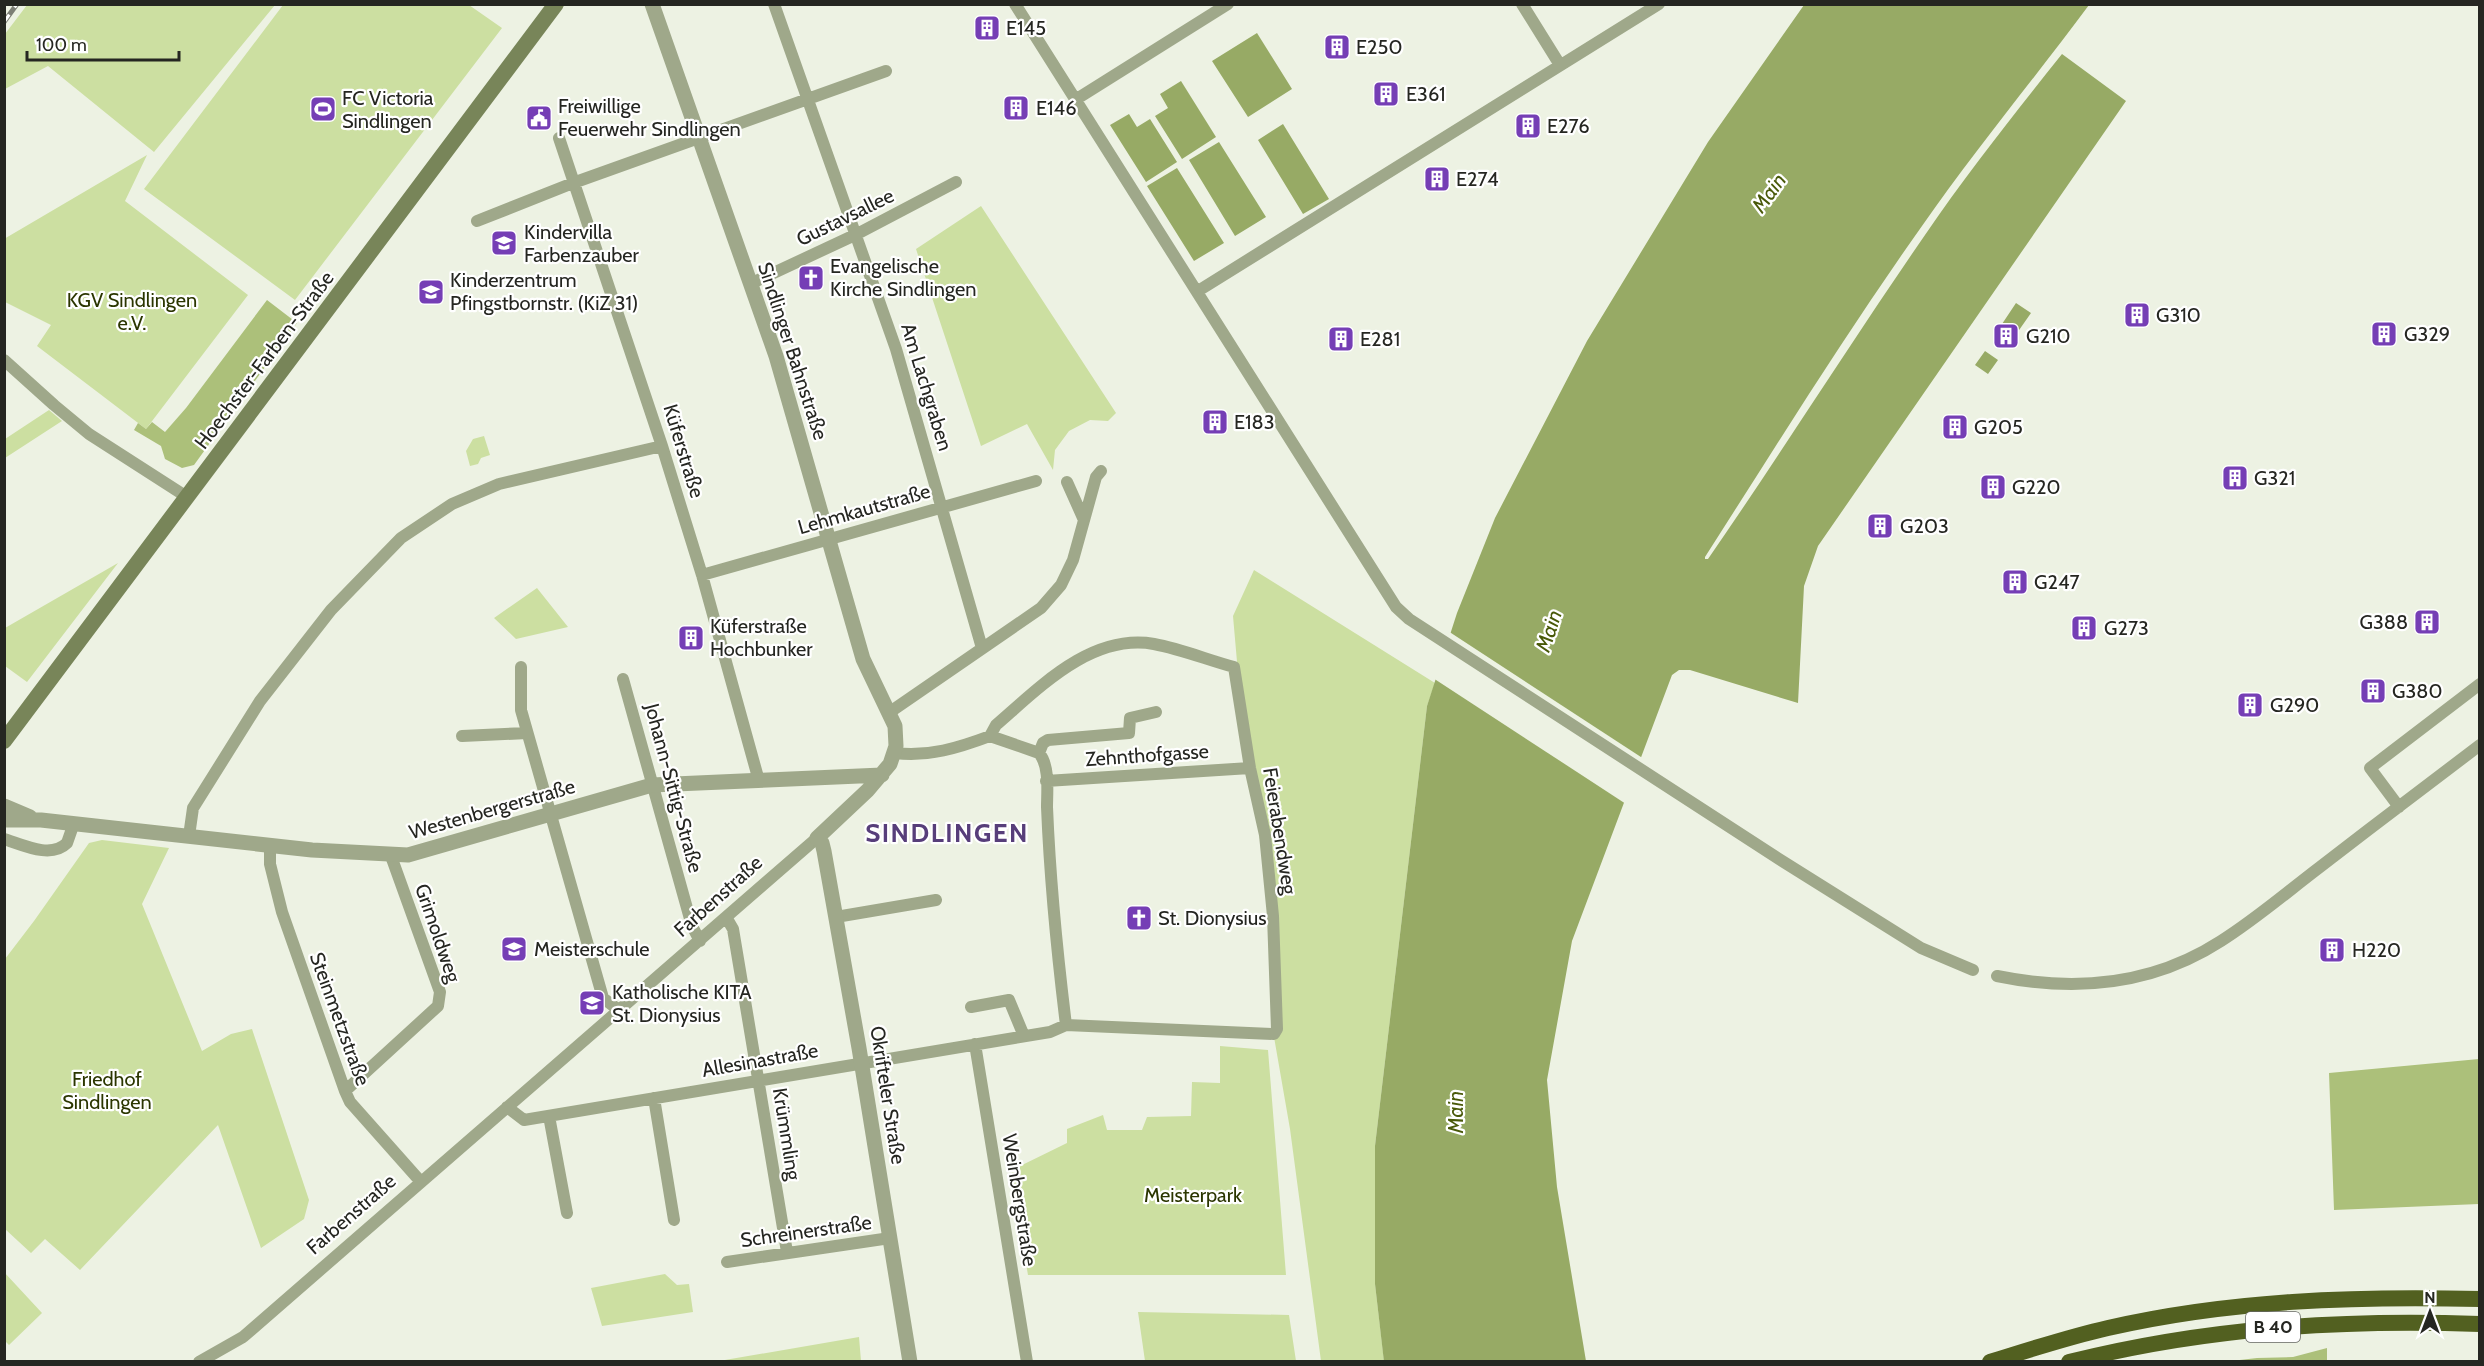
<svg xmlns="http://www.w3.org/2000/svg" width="2484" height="1366" font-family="Cabin,sans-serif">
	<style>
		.green { fill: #ccdfa1 }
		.forest { fill: #acc07a }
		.water { fill: #97aa65 }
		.pier { fill: #edf2e3 }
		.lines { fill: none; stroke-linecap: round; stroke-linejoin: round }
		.minor { stroke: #9fa88a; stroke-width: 12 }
		.tertiary { stroke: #9fa88a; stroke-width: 15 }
		.secondary { stroke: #788559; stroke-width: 16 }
		.trunk { stroke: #526020; stroke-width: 16 }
		.rail-casing { stroke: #7d7f76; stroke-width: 5 }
		.rail { stroke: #fff; stroke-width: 3; stroke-dasharray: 9; stroke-linecap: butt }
		.labels { text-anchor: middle; stroke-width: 4.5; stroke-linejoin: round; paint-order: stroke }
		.shield { fill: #fff; stroke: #666764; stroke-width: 1.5 }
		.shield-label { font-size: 18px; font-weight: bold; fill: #252621 }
		.poi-label { font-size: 20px; fill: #252621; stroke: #fff; text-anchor: start }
		.street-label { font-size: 20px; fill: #252621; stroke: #fff }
		.park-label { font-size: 20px; fill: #2b3600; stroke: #fff }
		.water-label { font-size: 21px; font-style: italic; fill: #495909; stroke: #fff }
		.district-label { font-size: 26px; font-weight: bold; letter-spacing: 1.5px; fill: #573e7a; stroke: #fff }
	</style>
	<rect width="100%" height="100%" fill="#edf2e3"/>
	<path class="green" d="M27,5V4L275,5L154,152L48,66L5,89V34Z
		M283,5H469L502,28L295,300L144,189Z
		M147,155L125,201L248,295L146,429L37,346L51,325L5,302L4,239Z
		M981,206L1116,413L1108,421L1090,420L1069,431L1055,450L1053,470L1027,424L981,446L916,249Z
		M49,410L62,421L5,458V439Z
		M484,436L490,455L481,458L478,464L470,466L466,451L473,439Z
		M118,563L27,682L5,666V628Z
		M1254,570L1435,683L1427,706L1375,1146V1284L1384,1361H1321L1290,1129L1274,1037L1279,976L1240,696L1233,616Z
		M537,588L568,627L516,639L494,618Z
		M102,840L169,848L142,904L202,1051L231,1034L252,1029L309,1200L304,1219L261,1248L218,1125L80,1270L45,1239L31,1253L5,1229V959L34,921L89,843Z
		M1220,1046L1268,1050L1286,1275H1028L1013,1190L1012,1170L1067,1143V1129L1103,1115L1107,1130H1142L1147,1117L1191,1116L1192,1082L1220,1083Z
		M4,1272L42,1313L9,1345L5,1341Z
		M665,1274L677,1285L689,1284L693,1312L602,1326L591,1288Z
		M1138,1312L1289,1315L1296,1361H1145Z
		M859,1337L861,1361H719Z"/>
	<path class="forest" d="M267,300L297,323L194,465L182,468L165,459L161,446L134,430L138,423L146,429L152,422L165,432L186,408Z
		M2479,1059V1204L2334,1210L2329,1073Z
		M2327,1348V1361H2231L2257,1358L2293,1357Z"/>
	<path class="water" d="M1804,5H2089C2034,79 1975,150 1922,226C1846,333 1776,446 1705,557V559H1708C1782,452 1851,342 1925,235C1968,172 2015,113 2062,54L2126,101L1818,546L1804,586L1798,703L1690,670H1679L1672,675L1572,941L1547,1080L1557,1187L1586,1361L1384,1362L1375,1284V1146L1427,706L1457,613L1495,518L1587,341L1708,142Z
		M1257,33L1292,89L1248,117L1212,61Z
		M1181,81L1216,137L1182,159L1155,116L1168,108L1160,94Z
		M1129,114L1137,127L1150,119L1177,162L1146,182L1110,125Z
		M1283,124L1329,199L1303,214L1258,140Z
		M1219,142L1266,217L1235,236L1189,160Z
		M1177,168L1224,243L1194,261L1147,186Z
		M2016,303L2031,313L2010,343L1996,333Z
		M1985,351L1998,360L1988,374L1975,365Z"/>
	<path class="pier" d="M1448,631L1644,759L1626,804L1433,678Z"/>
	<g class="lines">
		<path class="minor" d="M774,4L896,349L982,648
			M1015,4L1396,607L1409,619L1779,859L1921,948L1973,970
			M1522,4L1560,65
			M1075,100L1228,4
			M559,138L662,446L702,575L759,781
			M477,221L573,183L886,71
			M750,284L857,234L956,182
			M1198,291L1659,4
			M4,360L54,405L89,434L187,497
			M1067,482L1084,520
			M702,575L1036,481
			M521,667V710L603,998L620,1011
			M623,679L692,926L700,941
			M890,712L1041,608L1061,585L1073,560L1096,477L1101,471
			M462,736L527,733
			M895,753C929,757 958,748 990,736L1039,753C1050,766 1047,792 1047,807C1050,880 1057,952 1066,1025
			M1039,753L1043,743L1048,740L1129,733L1130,718L1156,712
			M1046,781L1250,768
			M2399,807L2370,768L2480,684
			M189,836L193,808L260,701L331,610L401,538L452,504L499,484L662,446
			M4,839C23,845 51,859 67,843L74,823
			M270,845V864L282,912L345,1091L350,1102L421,1182
			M726,917L733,929L787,1252
			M836,917L936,900
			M1997,976C2075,992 2153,985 2221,941C2256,919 2287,892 2320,867C2373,826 2426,786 2480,745
			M971,1007L1009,1000L1024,1036
			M975,1044L1027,1362
			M345,1091L438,1006L440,992L391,856
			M654,1098L674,1220
			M507,1107L524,1120L1050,1032L1066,1025L1274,1034L1277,1029L1273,916L1265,835L1250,768L1234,667C1208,660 1181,649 1154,644C1091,633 1039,688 996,725L990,736
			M549,1116L567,1213
			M727,1262L890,1238
			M199,1362L243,1337L817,838"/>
		<path class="tertiary" d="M652,4L776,356L863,659L895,726L896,746L890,764L868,790L817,838L822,843L824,851L859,1048L910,1362
			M4,806L30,817
			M4,820H41L312,850L408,855L652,785L882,775"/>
		<path class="secondary" d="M4,741L556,4"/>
		<path class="trunk" d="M1990,1362C2029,1350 2068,1337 2108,1328C2230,1300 2355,1296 2480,1299
			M2069,1362C2205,1328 2340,1319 2480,1324"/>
		<defs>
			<path id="rail" d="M4,22L17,4"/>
		</defs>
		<use href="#rail" class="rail-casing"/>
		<use href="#rail" class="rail"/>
	</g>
	<defs>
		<symbol id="building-square" viewBox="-11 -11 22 22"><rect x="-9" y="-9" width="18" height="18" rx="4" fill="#753eb5" stroke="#fff"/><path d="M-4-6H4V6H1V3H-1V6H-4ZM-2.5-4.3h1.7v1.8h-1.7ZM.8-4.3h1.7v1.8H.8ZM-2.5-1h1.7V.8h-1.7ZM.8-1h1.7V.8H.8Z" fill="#fff"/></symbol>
		<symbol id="stadium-square" viewBox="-11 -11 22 22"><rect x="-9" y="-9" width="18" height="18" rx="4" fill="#753eb5" stroke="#fff"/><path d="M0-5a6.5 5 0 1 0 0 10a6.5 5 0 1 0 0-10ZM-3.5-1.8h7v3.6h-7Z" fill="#fff"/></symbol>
		<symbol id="civic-square" viewBox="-11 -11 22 22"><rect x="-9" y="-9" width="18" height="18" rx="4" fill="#753eb5" stroke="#fff"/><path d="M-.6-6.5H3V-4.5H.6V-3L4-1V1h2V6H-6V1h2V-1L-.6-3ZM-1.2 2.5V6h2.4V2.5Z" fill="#fff"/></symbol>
		<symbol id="school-square" viewBox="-11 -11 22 22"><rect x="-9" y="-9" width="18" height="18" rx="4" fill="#753eb5" stroke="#fff"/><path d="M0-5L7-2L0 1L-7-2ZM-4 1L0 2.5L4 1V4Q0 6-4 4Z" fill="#fff"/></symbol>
		<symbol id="church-square" viewBox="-11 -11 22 22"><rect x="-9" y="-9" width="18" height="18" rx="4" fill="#753eb5" stroke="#fff"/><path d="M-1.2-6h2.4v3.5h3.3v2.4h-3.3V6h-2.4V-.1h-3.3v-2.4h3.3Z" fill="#fff"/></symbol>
	</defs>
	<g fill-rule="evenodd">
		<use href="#building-square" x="972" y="13" width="30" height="30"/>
		<use href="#building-square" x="1322" y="32" width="30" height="30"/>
		<use href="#building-square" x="1371" y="79" width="30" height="30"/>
		<use href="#building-square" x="1001" y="93" width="30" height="30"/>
		<use href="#stadium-square" x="308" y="94" width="30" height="30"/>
		<use href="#civic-square" x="524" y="103" width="30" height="30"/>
		<use href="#building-square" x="1513" y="111" width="30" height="30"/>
		<use href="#building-square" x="1422" y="164" width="30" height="30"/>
		<use href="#school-square" x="489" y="228" width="30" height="30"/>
		<use href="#church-square" x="796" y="263" width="30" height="30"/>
		<use href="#school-square" x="416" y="277" width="30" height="30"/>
		<use href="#building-square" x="2122" y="300" width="30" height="30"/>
		<use href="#building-square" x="2369" y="319" width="30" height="30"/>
		<use href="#building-square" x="1991" y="321" width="30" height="30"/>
		<use href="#building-square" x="1326" y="324" width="30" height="30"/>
		<use href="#building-square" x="1200" y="407" width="30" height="30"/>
		<use href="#building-square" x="1940" y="412" width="30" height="30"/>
		<use href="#building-square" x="2220" y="463" width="30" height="30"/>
		<use href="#building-square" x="1978" y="472" width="30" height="30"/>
		<use href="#building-square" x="1865" y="511" width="30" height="30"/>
		<use href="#building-square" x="2000" y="567" width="30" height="30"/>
		<use href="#building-square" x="2412" y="607" width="30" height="30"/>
		<use href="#building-square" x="2069" y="613" width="30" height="30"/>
		<use href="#building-square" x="676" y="623" width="30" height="30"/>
		<use href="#building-square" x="2358" y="676" width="30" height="30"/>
		<use href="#building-square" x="2235" y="690" width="30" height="30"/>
		<use href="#church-square" x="1124" y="903" width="30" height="30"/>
		<use href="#school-square" x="499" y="934" width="30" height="30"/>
		<use href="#building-square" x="2317" y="935" width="30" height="30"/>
		<use href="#school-square" x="577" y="988" width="30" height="30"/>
	</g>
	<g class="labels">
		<rect class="shield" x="2246" y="1312" width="54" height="30" rx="4.5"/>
		<g class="shield-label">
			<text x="2273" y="1333">B 40</text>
		</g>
		<g class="poi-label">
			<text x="1006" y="35">E145</text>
			<text x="1356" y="54">E250</text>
			<text x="1406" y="101">E361</text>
			<text x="342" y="105">FC Victoria<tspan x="342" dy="23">Sindlingen</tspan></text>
			<text x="558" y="113">Freiwillige<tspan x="558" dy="23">Feuerwehr Sindlingen</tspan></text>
			<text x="1036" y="115">E146</text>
			<text x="1547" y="133">E276</text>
			<text x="1456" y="186">E274</text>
			<text x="524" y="239">Kindervilla<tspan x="524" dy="23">Farbenzauber</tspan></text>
			<text x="830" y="273">Evangelische<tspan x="830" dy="23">Kirche Sindlingen</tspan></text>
			<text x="450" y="287">Kinderzentrum<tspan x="450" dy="23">Pfingstbornstr. (KiZ 31)</tspan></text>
			<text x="2156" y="322">G310</text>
			<text x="2404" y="341">G329</text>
			<text x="2026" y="343">G210</text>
			<text x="1360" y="346">E281</text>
			<text x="1234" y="429">E183</text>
			<text x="1974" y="434">G205</text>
			<text x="2254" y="485">G321</text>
			<text x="2012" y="494">G220</text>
			<text x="1900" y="533">G203</text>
			<text x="2034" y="589">G247</text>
			<text x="2408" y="629" text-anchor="end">G388</text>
			<text x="710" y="633">Küferstraße<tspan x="710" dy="23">Hochbunker</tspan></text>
			<text x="2104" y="635">G273</text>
			<text x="2392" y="698">G380</text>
			<text x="2270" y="712">G290</text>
			<text x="1158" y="925">St. Dionysius</text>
			<text x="534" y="956">Meisterschule</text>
			<text x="2352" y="957">H220</text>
			<text x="612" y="999">Katholische KITA<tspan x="612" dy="23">St. Dionysius</tspan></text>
		</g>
		<g class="street-label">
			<text transform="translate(845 217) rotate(-26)" y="7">Gustavsallee</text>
			<text transform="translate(793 351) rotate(72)" y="7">Sindlinger Bahnstraße</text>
			<text transform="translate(264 360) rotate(-53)" y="7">Hoechster-Farben-Straße</text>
			<text transform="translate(927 387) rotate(73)" y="7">Am Lachgraben</text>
			<text transform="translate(684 451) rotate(73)" y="7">Küferstraße</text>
			<text transform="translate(864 509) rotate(-16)" y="7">Lehmkautstraße</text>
			<text transform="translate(1147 755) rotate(-4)" y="7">Zehnthofgasse</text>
			<text transform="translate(674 788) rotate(75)" y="7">Johann-Sittig-Straße</text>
			<text transform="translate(492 809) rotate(-16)" y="7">Westenbergerstraße</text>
			<text transform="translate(1280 831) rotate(81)" y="7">Feierabendweg</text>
			<text transform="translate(718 896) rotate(-42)" y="7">Farbenstraße</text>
			<text transform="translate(438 933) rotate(71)" y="7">Grimoldweg</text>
			<text transform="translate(340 1019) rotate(70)" y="7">Steinmetzstraße</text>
			<text transform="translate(760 1060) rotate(-10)" y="7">Allesinastraße</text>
			<text transform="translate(888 1095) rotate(81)" y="7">Okrifteler Straße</text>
			<text transform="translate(787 1134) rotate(81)" y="7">Krümmling</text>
			<text transform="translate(1020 1200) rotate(81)" y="7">Weinbergstraße</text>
			<text transform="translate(351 1214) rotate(-41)" y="7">Farbenstraße</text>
			<text transform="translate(806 1231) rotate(-8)" y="7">Schreinerstraße</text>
		</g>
		<g class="park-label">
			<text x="132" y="307">KGV Sindlingen<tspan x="132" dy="23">e.V.</tspan></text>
			<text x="107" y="1086">Friedhof<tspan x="107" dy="23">Sindlingen</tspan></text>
			<text x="1193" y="1202">Meisterpark</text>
		</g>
		<g class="water-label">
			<text transform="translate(1769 193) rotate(-54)" y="7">Main</text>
			<text transform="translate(1549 631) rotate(-72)" y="7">Main</text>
			<text transform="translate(1456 1112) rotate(-90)" y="7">Main</text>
		</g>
		<g class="district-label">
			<text x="947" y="842">SINDLINGEN</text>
		</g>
	</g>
	<rect width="2484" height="1366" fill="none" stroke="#252621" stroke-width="12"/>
	<g transform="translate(2430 1312)" stroke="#ffffff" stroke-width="4.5" paint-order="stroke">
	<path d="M0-4.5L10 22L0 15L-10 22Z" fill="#252621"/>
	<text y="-9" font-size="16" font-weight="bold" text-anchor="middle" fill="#252621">N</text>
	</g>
	<path d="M27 51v9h152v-9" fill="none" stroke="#252621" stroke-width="3"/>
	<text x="36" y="51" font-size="18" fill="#252621" stroke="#ffffff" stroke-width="4.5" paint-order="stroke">100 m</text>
</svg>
